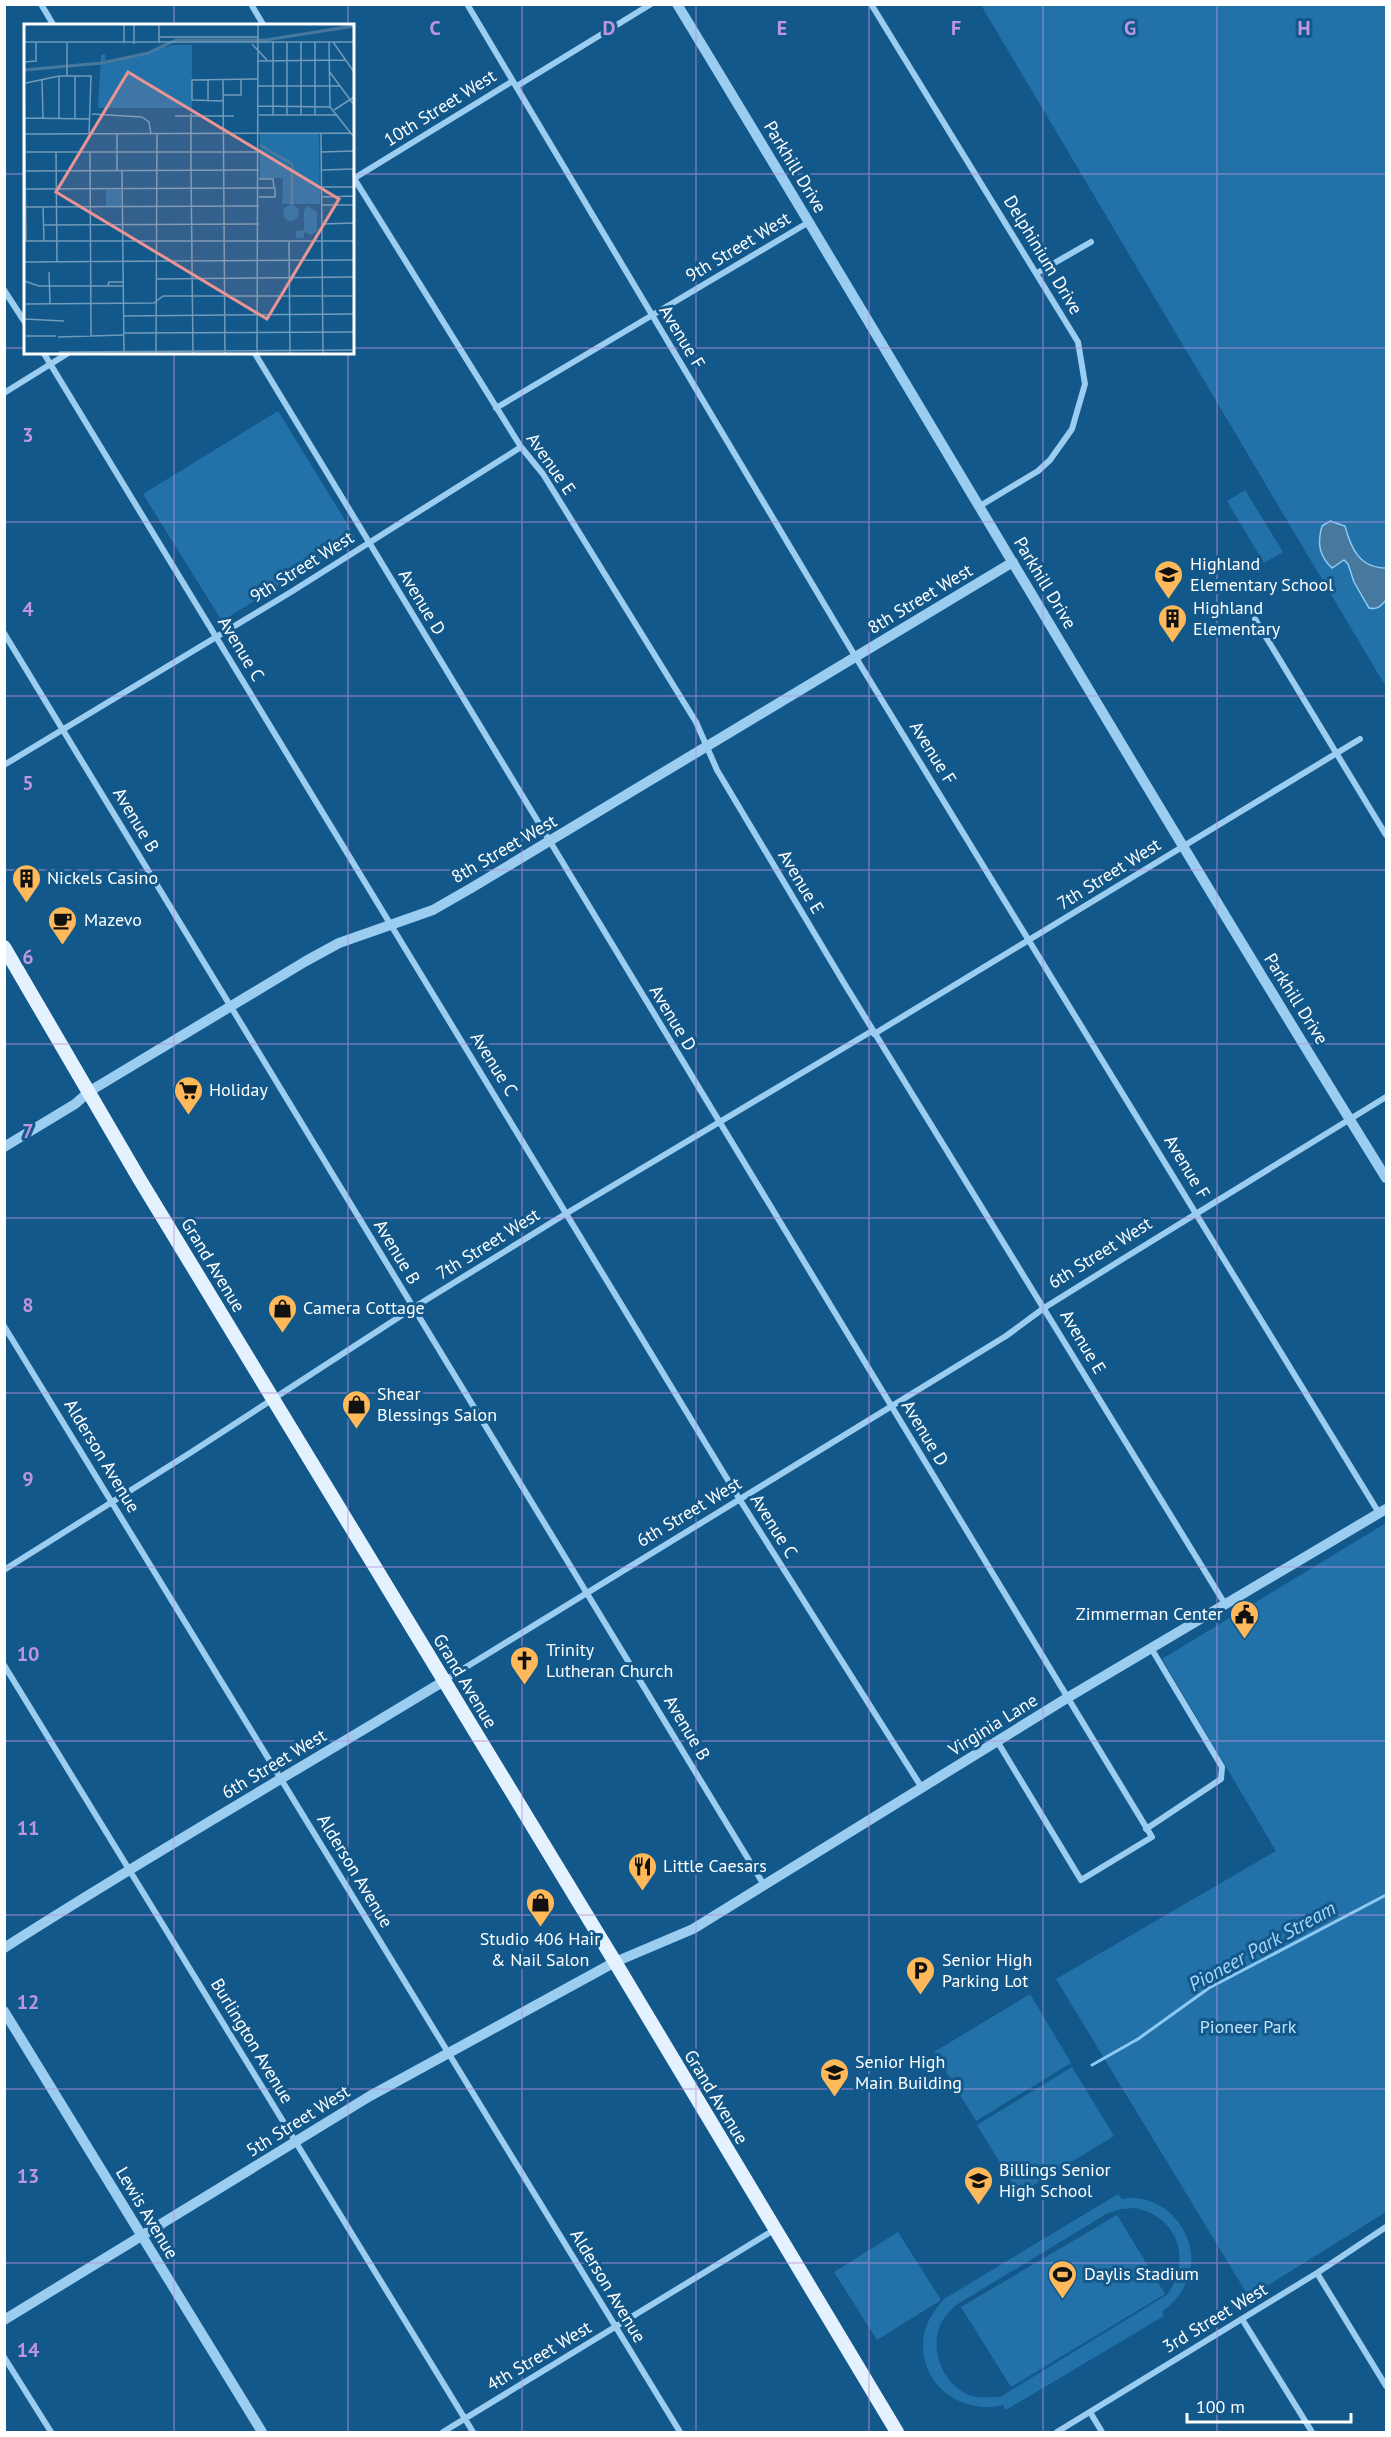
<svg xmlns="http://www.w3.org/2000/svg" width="1391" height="2437" font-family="'PT Sans',sans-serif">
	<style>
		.green { fill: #2271a8; fill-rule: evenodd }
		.water { fill: #47799f; stroke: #8ccaf4; stroke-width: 1.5 }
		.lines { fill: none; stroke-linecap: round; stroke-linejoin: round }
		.stream { stroke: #8ccaf4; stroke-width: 3 }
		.minor { stroke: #9bcdf0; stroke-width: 6 }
		.tertiary { stroke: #9bcdf0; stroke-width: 10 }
		.primary { stroke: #e4f2ff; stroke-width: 14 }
		.grid { fill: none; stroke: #bd96df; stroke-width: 1.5; stroke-opacity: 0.55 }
		.labels { text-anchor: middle; stroke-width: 6; stroke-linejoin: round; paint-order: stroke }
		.street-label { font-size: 18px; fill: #fff; stroke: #13588b }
		.poi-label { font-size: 18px; fill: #fff; stroke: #13588b; text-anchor: start }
		.park-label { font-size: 18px; fill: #c1e4fc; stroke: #13588b }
		.water-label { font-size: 20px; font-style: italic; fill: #a6d6f8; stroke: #13588b }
		.inset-river { fill: none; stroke: #47799f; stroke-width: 3 }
		.inset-road { fill: none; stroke: #719bb9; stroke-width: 1.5 }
		.view { fill: #ea9494; fill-opacity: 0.15; stroke: #ea9494; stroke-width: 3 }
		.inset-edge { fill: none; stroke: #fff; stroke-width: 3 }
		.grid-label { font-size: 20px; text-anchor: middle; font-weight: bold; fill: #bd96df; stroke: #13588b; stroke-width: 6; stroke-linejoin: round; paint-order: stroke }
	</style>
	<rect width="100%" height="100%" fill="#13588b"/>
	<path class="green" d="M981,5H1386V687Z
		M278,411L356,538L222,621L143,494Z
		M1245,490L1283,552L1264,563L1227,501Z
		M1386,1523V2212L1249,2297L1056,1979L1276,1851L1162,1659Z
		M1030,1994L1071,2063L976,2121L934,2052Z
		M1072,2067L1114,2136L1019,2194L977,2125Z
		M1118,2194L1122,2199C1162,2191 1199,2232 1190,2271C1186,2289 1176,2301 1162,2312L1164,2316L1006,2410L1003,2405C960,2416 916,2382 924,2335C926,2322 935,2309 944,2299ZM1136,2208C1179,2218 1191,2259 1168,2294L1000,2397C993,2397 984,2398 977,2397C945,2391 928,2351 941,2323C945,2316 950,2311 956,2305L1108,2213L1121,2209Z
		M1117,2215L1165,2294L1011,2387L961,2307Z
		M898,2232L941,2300L877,2340L834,2272Z"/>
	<path class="water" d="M1330,521L1345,526C1351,549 1360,568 1386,568V600C1381,606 1378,610 1369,608L1354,582L1348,564L1344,560L1332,568C1319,556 1317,543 1322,526Z"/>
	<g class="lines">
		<path class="stream" d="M1092,2065L1138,2039L1209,1988L1386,1895"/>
		<path class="minor" d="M41,4L54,26
			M251,4L264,26
			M467,4L861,666L1379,1513
			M871,4L1078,342L1085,384L1072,429L1050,460L1038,471L980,506
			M517,86L651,4
			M352,175L521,447L543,474L696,722L717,770L844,983L1225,1604
			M353,179L513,81
			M1037,273L1091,242
			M4,290L26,324
			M43,352L740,1500L922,1788
			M254,352L1152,1837L1081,1880L997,1741
			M4,393L70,352
			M496,408L809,222
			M1255,619L1386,835
			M4,633L764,1885
			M4,765L291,592L521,447
			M874,1034L1360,739
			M4,1326L680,2432
			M4,1570L190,1453L413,1308L567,1213L872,1031
			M4,1665L473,2432
			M445,1680L1006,1336L1044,1308L1121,1260L1386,1097
			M1146,1829L1221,1779L1222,1767L1151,1648
			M1317,2273L1386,2386
			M1242,2319L1312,2432
			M4,2357L51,2432
			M1090,2412L1102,2432
			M443,2432L774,2230
			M1057,2432L1317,2273L1386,2227"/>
		<path class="tertiary" d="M677,4C915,395 1145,790 1386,1178
			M4,1147L75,1104L90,1091L306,961L339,943L433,910L473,887L1013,562
			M4,1948C149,1855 298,1770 444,1681
			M4,2011L262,2432
			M4,2320L370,2096L615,1962L693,1929L1067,1698L1386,1509"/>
		<path class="primary" d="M4,947L140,1180L615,1962L897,2432"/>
	</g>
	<path class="grid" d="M174,4V26M348,4V26M522,4V2432M696,4V2432M869,4V2432M1043,4V2432M1217,4V2432M4,174H26M352,174H1386M4,348H26M352,348H1386M174,352V2432M348,352V2432M4,522H1386M4,696H1386M4,870H1386M4,1044H1386M4,1218H1386M4,1393H1386M4,1567H1386M4,1741H1386M4,1915H1386M4,2089H1386M4,2263H1386"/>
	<defs>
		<symbol id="school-pin" viewBox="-11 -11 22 30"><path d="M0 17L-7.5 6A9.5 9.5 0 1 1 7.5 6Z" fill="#ffb95a" stroke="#13588b"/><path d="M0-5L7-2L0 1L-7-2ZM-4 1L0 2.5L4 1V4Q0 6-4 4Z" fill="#111"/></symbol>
		<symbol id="building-pin" viewBox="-11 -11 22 30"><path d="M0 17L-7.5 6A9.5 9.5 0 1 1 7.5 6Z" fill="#ffb95a" stroke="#13588b"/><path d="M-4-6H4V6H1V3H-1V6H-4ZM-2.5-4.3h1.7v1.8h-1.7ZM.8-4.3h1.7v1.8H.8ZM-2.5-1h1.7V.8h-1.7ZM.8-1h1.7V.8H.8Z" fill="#111"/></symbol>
		<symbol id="cafe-pin" viewBox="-11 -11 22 30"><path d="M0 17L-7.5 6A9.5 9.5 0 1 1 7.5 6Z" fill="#ffb95a" stroke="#13588b"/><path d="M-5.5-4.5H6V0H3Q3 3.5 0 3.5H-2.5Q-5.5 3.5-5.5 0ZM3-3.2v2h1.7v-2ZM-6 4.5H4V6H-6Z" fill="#111"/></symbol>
		<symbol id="supermarket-pin" viewBox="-11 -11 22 30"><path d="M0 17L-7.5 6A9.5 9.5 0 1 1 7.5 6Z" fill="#ffb95a" stroke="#13588b"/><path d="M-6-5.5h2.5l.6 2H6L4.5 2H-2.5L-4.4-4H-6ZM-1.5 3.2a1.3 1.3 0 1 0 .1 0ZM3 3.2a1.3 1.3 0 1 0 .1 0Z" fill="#111"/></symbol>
		<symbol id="shop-pin" viewBox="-11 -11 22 30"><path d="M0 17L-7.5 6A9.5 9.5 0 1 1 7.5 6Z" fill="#ffb95a" stroke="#13588b"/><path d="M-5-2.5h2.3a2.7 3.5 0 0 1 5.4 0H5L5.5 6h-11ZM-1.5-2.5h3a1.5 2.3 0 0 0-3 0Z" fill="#111"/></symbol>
		<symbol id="civic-pin" viewBox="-11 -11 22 30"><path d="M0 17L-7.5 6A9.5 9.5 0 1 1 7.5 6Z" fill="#ffb95a" stroke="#13588b"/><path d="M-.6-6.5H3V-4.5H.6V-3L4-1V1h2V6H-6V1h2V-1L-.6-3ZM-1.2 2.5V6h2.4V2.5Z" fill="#111"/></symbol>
		<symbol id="church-pin" viewBox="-11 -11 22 30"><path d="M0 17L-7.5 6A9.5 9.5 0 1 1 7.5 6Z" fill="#ffb95a" stroke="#13588b"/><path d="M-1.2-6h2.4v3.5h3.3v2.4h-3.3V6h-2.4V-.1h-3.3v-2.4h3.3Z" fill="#111"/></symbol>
		<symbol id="restaurant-pin" viewBox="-11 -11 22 30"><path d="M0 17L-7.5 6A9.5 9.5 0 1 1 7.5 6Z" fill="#ffb95a" stroke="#13588b"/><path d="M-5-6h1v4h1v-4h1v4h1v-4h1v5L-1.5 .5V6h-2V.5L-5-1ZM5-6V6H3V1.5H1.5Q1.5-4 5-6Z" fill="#111"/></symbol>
		<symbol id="parking-pin" viewBox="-11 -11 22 30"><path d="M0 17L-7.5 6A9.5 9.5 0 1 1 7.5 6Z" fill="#ffb95a" stroke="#13588b"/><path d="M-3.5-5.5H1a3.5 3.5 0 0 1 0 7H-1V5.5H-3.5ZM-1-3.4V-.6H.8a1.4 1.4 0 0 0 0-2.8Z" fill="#111"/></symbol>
		<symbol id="stadium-pin" viewBox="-11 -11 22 30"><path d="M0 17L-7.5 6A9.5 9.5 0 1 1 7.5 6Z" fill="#ffb95a" stroke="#13588b"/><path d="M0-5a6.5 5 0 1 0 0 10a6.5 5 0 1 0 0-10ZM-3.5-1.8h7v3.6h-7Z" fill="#111"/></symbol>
	</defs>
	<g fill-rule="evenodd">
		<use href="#school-pin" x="1152" y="558" width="33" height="45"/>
		<use href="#building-pin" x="1156" y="602" width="33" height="45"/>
		<use href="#building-pin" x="10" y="862" width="33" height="45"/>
		<use href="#cafe-pin" x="46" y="904" width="33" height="45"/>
		<use href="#supermarket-pin" x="172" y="1074" width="33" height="45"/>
		<use href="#shop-pin" x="266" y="1292" width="33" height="45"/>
		<use href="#shop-pin" x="340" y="1388" width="33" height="45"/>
		<use href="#civic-pin" x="1228" y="1598" width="33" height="45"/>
		<use href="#church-pin" x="508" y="1644" width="33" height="45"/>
		<use href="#restaurant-pin" x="626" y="1850" width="33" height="45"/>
		<use href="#shop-pin" x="524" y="1886" width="33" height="45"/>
		<use href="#parking-pin" x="904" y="1954" width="33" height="45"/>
		<use href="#school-pin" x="818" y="2056" width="33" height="45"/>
		<use href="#school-pin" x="962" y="2164" width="33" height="45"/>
		<use href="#stadium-pin" x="1046" y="2258" width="33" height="45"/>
	</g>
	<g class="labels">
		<g class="street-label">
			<text transform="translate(440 108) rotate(-32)" y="6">10th Street West</text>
			<text transform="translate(795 167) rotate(59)" y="6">Parkhill Drive</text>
			<text transform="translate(738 247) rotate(-31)" y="6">9th Street West</text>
			<text transform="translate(1043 255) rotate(59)" y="6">Delphinium Drive</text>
			<text transform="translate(682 337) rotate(59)" y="6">Avenue F</text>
			<text transform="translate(551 464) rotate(55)" y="6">Avenue E</text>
			<text transform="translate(302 567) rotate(-32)" y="6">9th Street West</text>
			<text transform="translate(1045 583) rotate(59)" y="6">Parkhill Drive</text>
			<text transform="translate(920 599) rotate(-31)" y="6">8th Street West</text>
			<text transform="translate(422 602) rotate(59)" y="6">Avenue D</text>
			<text transform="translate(241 649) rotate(59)" y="6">Avenue C</text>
			<text transform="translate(933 753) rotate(58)" y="6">Avenue F</text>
			<text transform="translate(136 820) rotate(59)" y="6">Avenue B</text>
			<text transform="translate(504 849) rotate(-30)" y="6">8th Street West</text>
			<text transform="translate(1109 874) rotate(-32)" y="6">7th Street West</text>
			<text transform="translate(801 882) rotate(59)" y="6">Avenue E</text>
			<text transform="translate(1296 999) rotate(58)" y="6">Parkhill Drive</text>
			<text transform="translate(673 1018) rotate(59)" y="6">Avenue D</text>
			<text transform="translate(494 1064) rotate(58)" y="6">Avenue C</text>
			<text transform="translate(1187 1167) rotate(59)" y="6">Avenue F</text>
			<text transform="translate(488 1244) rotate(-32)" y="6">7th Street West</text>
			<text transform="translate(397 1252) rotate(59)" y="6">Avenue B</text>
			<text transform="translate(1100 1253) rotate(-32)" y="6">6th Street West</text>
			<text transform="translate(213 1265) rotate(59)" y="6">Grand Avenue</text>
			<text transform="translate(1083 1342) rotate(59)" y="6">Avenue E</text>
			<text transform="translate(925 1433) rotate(59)" y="6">Avenue D</text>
			<text transform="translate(102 1456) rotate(59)" y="6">Alderson Avenue</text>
			<text transform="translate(689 1512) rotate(-31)" y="6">6th Street West</text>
			<text transform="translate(774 1526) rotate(58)" y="6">Avenue C</text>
			<text transform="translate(465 1681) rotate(59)" y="6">Grand Avenue</text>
			<text transform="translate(993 1725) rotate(-32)" y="6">Virginia Lane</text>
			<text transform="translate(687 1728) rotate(59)" y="6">Avenue B</text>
			<text transform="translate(274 1764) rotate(-31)" y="6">6th Street West</text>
			<text transform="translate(355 1871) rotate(59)" y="6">Alderson Avenue</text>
			<text transform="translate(252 2041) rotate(59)" y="6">Burlington Avenue</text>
			<text transform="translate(716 2097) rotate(59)" y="6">Grand Avenue</text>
			<text transform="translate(298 2121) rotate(-32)" y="6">5th Street West</text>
			<text transform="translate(147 2213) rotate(59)" y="6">Lewis Avenue</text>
			<text transform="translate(608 2286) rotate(59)" y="6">Alderson Avenue</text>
			<text transform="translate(1215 2318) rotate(-31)" y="6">3rd Street West</text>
			<text transform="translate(539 2356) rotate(-31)" y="6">4th Street West</text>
		</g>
		<g class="poi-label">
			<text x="1190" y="570">Highland<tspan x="1190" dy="21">Elementary School</tspan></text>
			<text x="1193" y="614">Highland<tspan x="1193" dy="21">Elementary</tspan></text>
			<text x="47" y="884">Nickels Casino</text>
			<text x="84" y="926">Mazevo</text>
			<text x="209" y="1096">Holiday</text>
			<text x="303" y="1314">Camera Cottage</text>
			<text x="377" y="1400">Shear<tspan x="377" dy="21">Blessings Salon</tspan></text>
			<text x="1223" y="1620" text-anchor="end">Zimmerman Center</text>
			<text x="546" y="1656">Trinity<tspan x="546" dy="21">Lutheran Church</tspan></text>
			<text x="663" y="1872">Little Caesars</text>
			<text x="540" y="1945" text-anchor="middle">Studio 406 Hair<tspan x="540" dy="21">&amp; Nail Salon</tspan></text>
			<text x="942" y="1966">Senior High<tspan x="942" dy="21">Parking Lot</tspan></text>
			<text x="855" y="2068">Senior High<tspan x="855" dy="21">Main Building</tspan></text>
			<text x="999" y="2176">Billings Senior<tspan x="999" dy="21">High School</tspan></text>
			<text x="1084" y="2280">Daylis Stadium</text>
		</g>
		<g class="park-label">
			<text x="1248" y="2033">Pioneer Park</text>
		</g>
		<g class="water-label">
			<text transform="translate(1262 1946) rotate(-29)" y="7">Pioneer Park Stream</text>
		</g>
	</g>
	<g transform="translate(24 24)">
		<rect width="330" height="330" fill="#13588b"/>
		<path d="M149,21H168V84H74L77,31L81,30L82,39ZM236,110H295L296,180H258L259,154H236ZM82,166H97V182H82ZM259 189a8 8 0 1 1 16 0a8 8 0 1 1-16 0ZM284,182L293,188V207L287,211L280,208V214H272V207L280,206V186Z" fill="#2271a8"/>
		<path class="inset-river" d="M0,46L78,39L124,29L152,16H242L330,2M236,121L268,140V181"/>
		<path class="inset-road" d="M100,0V19M110,0V20M135,0V19M135,13H234M0,18H330M249,18V91M291,18V91M305,18L306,83L330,113M309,18L330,48M228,20L243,36M234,37L322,36M0,38L12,37V18M305,47L330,81M0,50L2,217M35,52V95M43,52V19M51,52V95M18,55L19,94M184,56V76M199,56L201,330M2,59L35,52H67L65,110M234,62H316M199,71H217V55M199,77L168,76V56L234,55M234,82L306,83M310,86L330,73M167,89V146M68,90L118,93L125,98L127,110M235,91H314M263,91V18M277,91V18M151,92H210M1,94L65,95M0,110L327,109M297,110L299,330M0,128H235M32,128L33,237M66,128L67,312M297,128L330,127M329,145L330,179M167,146L169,330M297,146L330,145M2,147L235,146M93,147V110M98,147L100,330M235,155H249L250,164M297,163H330M0,165L251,164V173H235M297,173L330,172M297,181H330M0,183L235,182M19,183L20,217M298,200L330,199M20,201L235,200M0,217H330M0,218V330M265,218L266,330M0,238L330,236M25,248L26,280M132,255L330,253M0,257L15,262H99M84,262L85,258H99M0,280L130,279L139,272H330M99,292L330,290M0,295L40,297M100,309L330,308M1,312H32M34,313L99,311M35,328L330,326M132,330L133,110M233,330L234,0"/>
		<path class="view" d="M104,48L315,175L243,295L32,168Z"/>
		<rect width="330" height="330" class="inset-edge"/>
	</g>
	<g class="grid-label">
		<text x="435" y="35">C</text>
		<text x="609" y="35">D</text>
		<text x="782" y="35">E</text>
		<text x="956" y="35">F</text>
		<text x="1130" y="35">G</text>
		<text x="1304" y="35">H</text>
		<text x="28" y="442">3</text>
		<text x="28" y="616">4</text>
		<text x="28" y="790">5</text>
		<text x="28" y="964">6</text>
		<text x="28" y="1138">7</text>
		<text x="28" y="1312">8</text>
		<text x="28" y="1486">9</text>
		<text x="28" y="1661">10</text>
		<text x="28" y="1835">11</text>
		<text x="28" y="2009">12</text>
		<text x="28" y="2183">13</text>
		<text x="28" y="2357">14</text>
	</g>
	<rect width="1391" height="2437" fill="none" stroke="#ffffff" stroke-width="12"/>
	<path d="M1187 2413v9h164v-9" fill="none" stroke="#ffffff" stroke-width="3"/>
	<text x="1196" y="2413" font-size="18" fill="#ffffff" stroke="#13588b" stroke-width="4.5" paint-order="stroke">100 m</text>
</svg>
